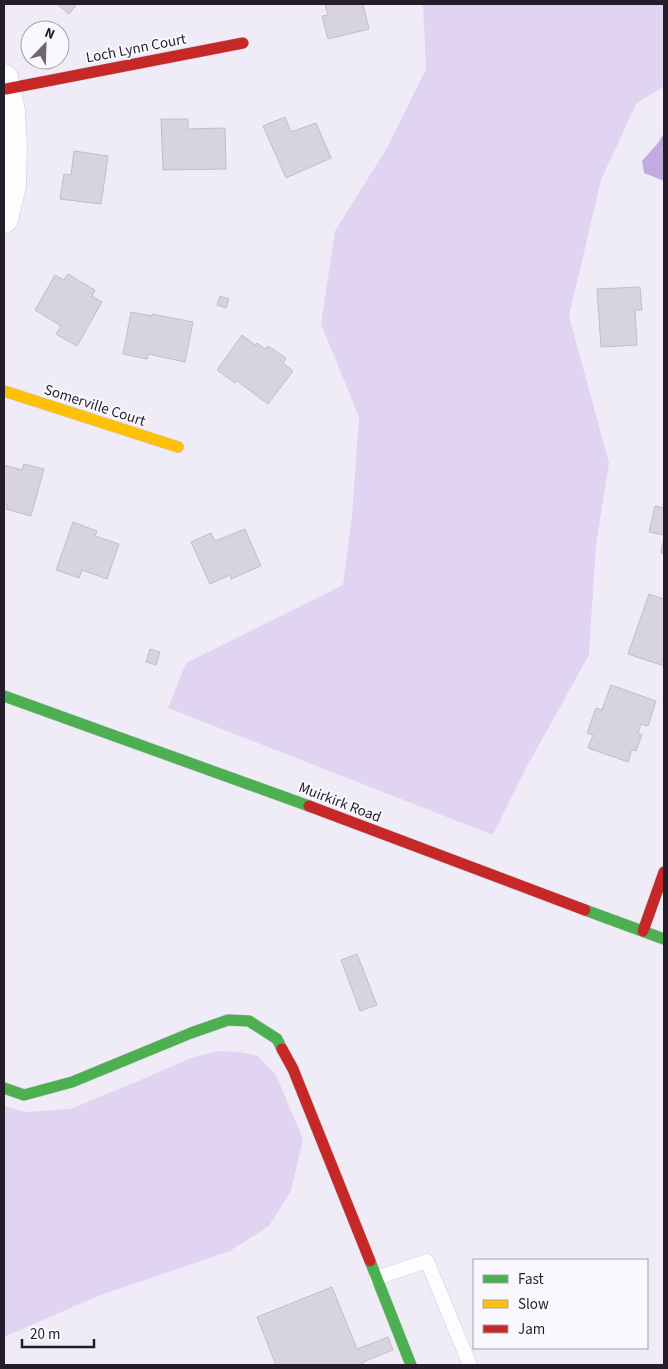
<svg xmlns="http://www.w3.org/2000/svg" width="668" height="1369" font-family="'Source Sans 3',sans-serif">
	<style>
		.green { fill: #e0d4f2 }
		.water { fill: #c2abe1 }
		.building { fill: #d8d4df; stroke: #c2bec8 }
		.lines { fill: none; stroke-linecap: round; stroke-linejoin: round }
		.lane-casing { stroke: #cdc9d4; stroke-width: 15 }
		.street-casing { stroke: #cdc9d4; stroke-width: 29 }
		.fast-casing { stroke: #cdc9d4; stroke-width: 12 }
		.slow-casing { stroke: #cdc9d4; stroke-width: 12 }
		.jam-casing { stroke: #cdc9d4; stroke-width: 12 }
		.lane { stroke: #fdfcfe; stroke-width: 14 }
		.street { stroke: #fdfcfe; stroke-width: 28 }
		.fast { stroke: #4caf50; stroke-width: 11 }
		.slow { stroke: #ffc107; stroke-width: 11 }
		.jam { stroke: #c62828; stroke-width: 11 }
		.labels { text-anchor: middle; stroke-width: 4; stroke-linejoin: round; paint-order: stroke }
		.street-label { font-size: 15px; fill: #231e2a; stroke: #faf8fe }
	</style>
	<rect width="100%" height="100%" fill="#f0ecf7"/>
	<path class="green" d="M423,4H664V86L636,104L601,180L569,316L609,463L596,545L589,655L525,770L493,835L168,708L186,663L343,585L352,516L359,417L321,324L335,231L387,148L426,69Z
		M217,1051L239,1052L258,1056L276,1075L303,1139L291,1191L269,1226L230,1251L98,1296L4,1337V1106L25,1112L70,1109L143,1079L191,1058Z"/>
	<path class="water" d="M664,133V181L644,173L642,161L658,143Z"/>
	<path class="building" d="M57,4H77L69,14Z
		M325,4H363L369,29L328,39L322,16L328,15Z
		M285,117L291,132L316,123L331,158L286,178L263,126Z
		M161,119H188V129L225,128L226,169L163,170Z
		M74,151L108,156L101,204L60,199L64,174L71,175Z
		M68,274L95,290L92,296L102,302L77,346L56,334L61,326L35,310L55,275L64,280Z
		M640,287L642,310H635L637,345L601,347L597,289Z
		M220,296L229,299L226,308L217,305Z
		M131,312L152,316V314L193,322L185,362L148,354L147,359L123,354Z
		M242,335L255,345L257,343L265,349L268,346L286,358L283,363L293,371L268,404L237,381L235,383L217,370Z
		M24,464L44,469L31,516L6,509L7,505L4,504V465L22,470Z
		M655,506L664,508V535L649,532Z
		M73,522L97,531L95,536L119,544L107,579L82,570L79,578L56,570Z
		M245,529L261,566L231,579L230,575L210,584L191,542L211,533L215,541Z
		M664,536V554L661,553Z
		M649,594L664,599V666L628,654Z
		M150,649L160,652L156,665L146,662Z
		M611,685L656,701L648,726L641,724L638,733L642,735L636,751L632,750L628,762L588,748L593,735L587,733L596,708L602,710Z
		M357,954L377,1005L360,1011L341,960Z
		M332,1287L357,1349L388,1337L393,1350L363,1362L364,1365H276L257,1317Z"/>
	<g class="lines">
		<defs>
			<path id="lane" d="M376,1278L427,1261L470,1365"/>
			<path id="street" d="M4,78L11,110L13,145L12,186L4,219"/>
			<path id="fast" d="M4,696L309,806
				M585,910L664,939
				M4,1088L24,1095L72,1082L191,1033L228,1020L249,1021L277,1039L282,1049
				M370,1261L411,1365"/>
			<path id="slow" d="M4,391L178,447"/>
			<path id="jam" d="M6,89L243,43
				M309,806L585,910
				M643,931L664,872
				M282,1049L293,1069L370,1261"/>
		</defs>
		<use href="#lane" class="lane-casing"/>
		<use href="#street" class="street-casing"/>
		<use href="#fast" class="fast-casing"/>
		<use href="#slow" class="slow-casing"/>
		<use href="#jam" class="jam-casing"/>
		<use href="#lane" class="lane"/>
		<use href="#street" class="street"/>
		<use href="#fast" class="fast"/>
		<use href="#slow" class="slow"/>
		<use href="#jam" class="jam"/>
	</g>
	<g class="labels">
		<g class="street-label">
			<text transform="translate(136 48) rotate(-11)" y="5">Loch Lynn Court</text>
			<text transform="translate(95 405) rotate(18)" y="5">Somerville Court</text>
			<text transform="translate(340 802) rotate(21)" y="5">Muirkirk Road</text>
		</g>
	</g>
	<rect width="668" height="1369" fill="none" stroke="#231e2a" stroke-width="10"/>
	<rect x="473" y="1259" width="175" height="90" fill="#faf8fe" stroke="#a4a1a9"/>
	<rect x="483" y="1275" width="25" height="8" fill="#4caf50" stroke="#a4a1a9"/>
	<text x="518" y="1284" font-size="15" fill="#231e2a">Fast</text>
	<rect x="483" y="1300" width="25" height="8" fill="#ffc107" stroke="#a4a1a9"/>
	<text x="518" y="1309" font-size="15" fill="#231e2a">Slow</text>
	<rect x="483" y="1325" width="25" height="8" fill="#c62828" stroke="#a4a1a9"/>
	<text x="518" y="1334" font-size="15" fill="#231e2a">Jam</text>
	<g transform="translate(45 45) rotate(23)"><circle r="24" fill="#faf8fe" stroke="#a4a1a9"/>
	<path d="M0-4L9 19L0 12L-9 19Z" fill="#6b6672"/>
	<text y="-8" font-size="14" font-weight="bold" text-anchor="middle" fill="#231e2a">N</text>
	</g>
	<path d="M22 1339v8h72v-8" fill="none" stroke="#231e2a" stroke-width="2.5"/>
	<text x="30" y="1339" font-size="15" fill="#231e2a" stroke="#faf8fe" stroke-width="4" paint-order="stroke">20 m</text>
</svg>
